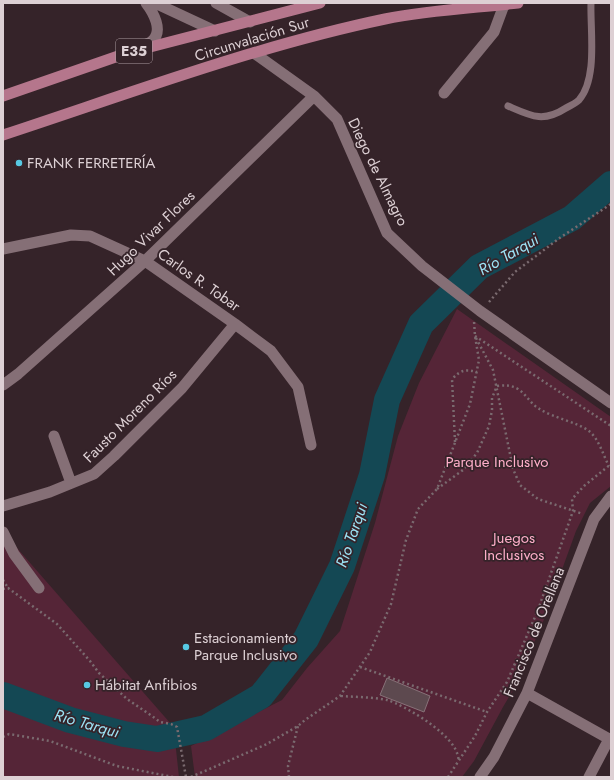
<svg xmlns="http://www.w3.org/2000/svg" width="614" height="780" font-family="Jost,sans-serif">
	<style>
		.green { fill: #552537 }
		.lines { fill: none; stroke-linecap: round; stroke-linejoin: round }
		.river { stroke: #144854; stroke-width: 26 }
		.building { fill: #5d494f; stroke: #877178 }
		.path { stroke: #7a6a6f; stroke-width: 2.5; stroke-dasharray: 2 3; stroke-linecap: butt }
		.service { stroke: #856f76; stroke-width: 7 }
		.minor { stroke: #856f76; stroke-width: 11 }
		.tertiary { stroke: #856f76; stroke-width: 11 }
		.trunk { stroke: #b5768c; stroke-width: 11 }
		.poi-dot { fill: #57c9e3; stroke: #352329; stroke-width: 1.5 }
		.labels { text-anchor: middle; stroke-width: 3.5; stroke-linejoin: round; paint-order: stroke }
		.shield { fill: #352329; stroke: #ab9ca1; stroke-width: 1 }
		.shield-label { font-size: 14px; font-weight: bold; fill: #ddd0d4 }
		.street-label { font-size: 15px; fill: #ddd0d4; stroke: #352329 }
		.poi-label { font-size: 15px; fill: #ddd0d4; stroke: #352329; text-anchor: start }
		.park-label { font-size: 15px; fill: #feaec9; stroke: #352329 }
		.water-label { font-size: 16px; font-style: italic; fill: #9ce3f5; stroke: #352329 }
	</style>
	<rect width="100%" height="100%" fill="#352329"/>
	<path class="green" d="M457,309L611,417V486L590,503L576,531L543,622L515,687L503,707L474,761L462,777H195L191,746L282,700L307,668L340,631L375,523L398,436L419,383Z
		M3,532L171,724L174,731L179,777H3Z"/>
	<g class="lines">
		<path class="river" d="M3,695L70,720L124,734L157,739L206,728L261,696L306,639L342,566L372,475L387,400L421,324L479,267L572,218L611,184"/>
	</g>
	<path class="building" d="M387,678L430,696L424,712L380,695Z"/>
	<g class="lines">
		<path class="path" d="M489,302L515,272L561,237L611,204
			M475,336L611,426
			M476,338L493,370L513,469L520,485L538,499L583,514
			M455,442L452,379C461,370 465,369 477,372
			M437,489L463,470L477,453L489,426L492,410V398L497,386C505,385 511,385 518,389C526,394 530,403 538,408C553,418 577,422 589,431C599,439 603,455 609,466
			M3,580L8,588
			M3,589L8,588L57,624L90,661L99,673L127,699L152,716L160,722L171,724L177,727L186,777
			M360,667L487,712
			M341,696C356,697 372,697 387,700C406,706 443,729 454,747C457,751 458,756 459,761
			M3,737L9,734L50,741L117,766L173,777
			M191,777L267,744L298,726L305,720L340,696L370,652L391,604L406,540L418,509L437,489L470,404L479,360L475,336L474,321
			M289,777L288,766L298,726
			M448,777L475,736L487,712L507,682L538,610L573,511L572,499L584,486L611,464"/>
		<path class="service" d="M508,106C531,116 543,123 566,108C570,106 576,103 579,100C598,78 590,30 591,3"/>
		<path class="minor" d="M216,3L250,22
			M254,53L314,96L337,119L387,233L422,266L480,311L611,403
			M444,93L494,32L504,5
			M3,249L71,235L90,236L145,261L235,324L271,351L298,387L311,445
			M3,385L18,374L145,261L314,96
			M54,436L71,483
			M3,506L50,492L94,474L114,456L182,388L235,324
			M3,532L14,554L39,588
			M527,693L611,740
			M480,777L494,757L527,693L594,519L611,496
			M589,777L609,739"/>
		<path class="tertiary" d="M155,3L215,31
			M140,47C144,45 149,44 152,41C164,31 153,12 146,3"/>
		<path class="trunk" d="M3,96L127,53L320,3
			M3,135C128,94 256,46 385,19C429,10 474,8 518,3"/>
	</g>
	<g class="poi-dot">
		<circle cx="19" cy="163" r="4"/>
		<circle cx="186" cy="647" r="4"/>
		<circle cx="87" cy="685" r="4"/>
	</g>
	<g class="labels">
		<rect class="shield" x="116" y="39" width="36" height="24" rx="3"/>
		<g class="shield-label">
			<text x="134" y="56">E35</text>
		</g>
		<g class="street-label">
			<text transform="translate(252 39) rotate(-17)" y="5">Circunvalación Sur</text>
			<text transform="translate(378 172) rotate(64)" y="5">Diego de Almagro</text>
			<text transform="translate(151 233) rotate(-44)" y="5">Hugo Vivar Flores</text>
			<text transform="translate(199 280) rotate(35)" y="5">Carlos R. Tobar</text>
			<text transform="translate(130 416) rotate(-45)" y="5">Fausto Moreno Ríos</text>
			<text transform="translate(534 632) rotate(-68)" y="5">Francisco de Orellana</text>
		</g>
		<g class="poi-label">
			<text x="27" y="168">FRANK FERRETERÍA</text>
			<text x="194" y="643">Estacionamiento<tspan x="194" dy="17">Parque Inclusivo</tspan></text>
			<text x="95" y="690">Hábitat Anfibios</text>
		</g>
		<g class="park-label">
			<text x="497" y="467">Parque Inclusivo</text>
			<text x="514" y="543">Juegos<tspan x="514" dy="17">Inclusivos</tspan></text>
		</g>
		<g class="water-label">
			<text transform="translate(508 254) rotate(-30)" y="6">Río Tarqui</text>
			<text transform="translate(351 535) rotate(-71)" y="6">Río Tarqui</text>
			<text transform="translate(87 723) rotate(16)" y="6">Río Tarqui</text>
		</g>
	</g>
	<rect width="614" height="780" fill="none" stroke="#ddd0d4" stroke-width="8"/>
</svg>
